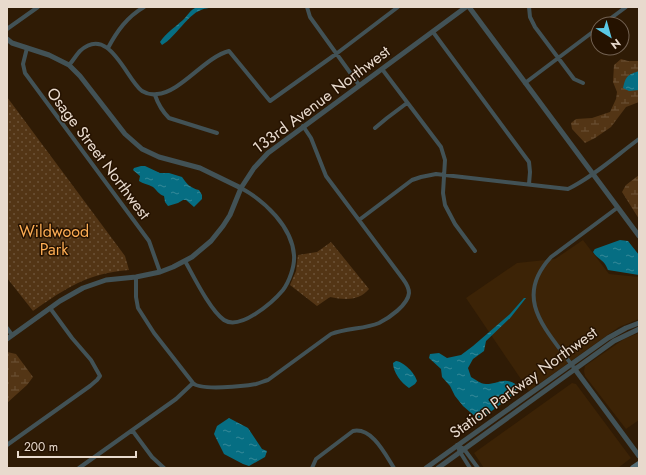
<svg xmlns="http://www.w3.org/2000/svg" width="646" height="475" font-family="Jost,sans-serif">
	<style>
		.built { fill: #3c2306 }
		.wetland { fill: url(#wetland-marsh) }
		.park { fill: url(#park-dots) }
		.water { fill: url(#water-ripples) }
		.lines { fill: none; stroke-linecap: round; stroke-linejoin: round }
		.minor { stroke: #425256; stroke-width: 4 }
		.tertiary { stroke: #425256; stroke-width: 5 }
		.secondary { stroke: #546d75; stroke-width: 6 }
		.labels { text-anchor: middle; stroke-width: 3; stroke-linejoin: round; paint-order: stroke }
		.street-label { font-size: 16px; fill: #e8dacd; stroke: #251200 }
		.park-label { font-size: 16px; fill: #fdad54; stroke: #251200 }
	</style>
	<defs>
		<pattern id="wetland-marsh" width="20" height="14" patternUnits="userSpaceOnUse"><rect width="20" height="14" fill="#533515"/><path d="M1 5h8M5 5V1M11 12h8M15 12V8" fill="none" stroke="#6c5236"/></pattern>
		<pattern id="park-dots" width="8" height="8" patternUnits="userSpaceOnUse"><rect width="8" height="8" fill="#533515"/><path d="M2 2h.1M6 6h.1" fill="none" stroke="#6c5236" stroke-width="1.8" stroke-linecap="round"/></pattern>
		<pattern id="water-ripples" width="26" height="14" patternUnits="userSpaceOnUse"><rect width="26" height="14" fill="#066e83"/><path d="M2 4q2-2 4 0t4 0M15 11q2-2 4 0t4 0" fill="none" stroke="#368999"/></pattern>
	</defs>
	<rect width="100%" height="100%" fill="#2f1b05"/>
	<path class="built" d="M583,240L609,274L639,277V319L619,327L529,391L466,298L517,263L555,259Z
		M639,333V420L626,429L585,376L584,371L585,366L624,339Z
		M572,383L576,384L631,458L618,468H484L474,453Z"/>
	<path class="wetland" d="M621,59L628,61H639V102L626,107L611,127L595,138L585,143L572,129L571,123L576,119L592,118L610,112L616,99L617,92L613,82L614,65Z
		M639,175V219L622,192L626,185Z
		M7,352L16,354L33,377L27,385L7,403Z"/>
	<path class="park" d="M7,97L125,256L129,270C88,273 66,288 33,311L7,278Z
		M331,242L369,289C359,301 345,300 330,297L317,306L290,285L296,271L298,255L317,252Z"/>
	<path class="water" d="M197,7H214C210,8 205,8 201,10C187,15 176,37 162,45L160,42C166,33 175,27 183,20C188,15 190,10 197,7Z
		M639,71V90L629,91L623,88C626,76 627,75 639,71Z
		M141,166H145L160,173H169L182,177C187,184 190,188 199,190L202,195V199L194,207L186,200H183L178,203L168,206L165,202L164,196C158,194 157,190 153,187C148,184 143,184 139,181L140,176L133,170L134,168Z
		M620,240L628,241L639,255V275L608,270C604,259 598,260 593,252L595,249Z
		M524,298H526L511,317L486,341L484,351L473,359L468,368L471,377C475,379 480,384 486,384C499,384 504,376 517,385L518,387L513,395L481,419L477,418L463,406L455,396L450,386L442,377L441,369L429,358L430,354L439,353L447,358L461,355L473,346L510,314Z
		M396,361C404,362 415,373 417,381L415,384L409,388C401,383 393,372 393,363Z
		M229,418L248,428L262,449L267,451L265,457L249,466L243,464L224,454L214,434L217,426Z"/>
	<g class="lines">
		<path class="minor" d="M307,7L310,17L359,85
			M529,7L530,17L535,27L574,79L583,83
			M603,24L626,7
			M7,29L38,7
			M433,32L529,162L530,172L529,184
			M27,48L23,64L25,73L149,241L160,272
			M108,48C117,31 127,17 144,7
			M69,65C73,61 76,55 80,51C109,24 126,79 142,91C147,94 152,95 157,94C180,93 205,57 229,51L270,101L336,54L398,7
			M382,69L441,147L445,160L443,193L445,205L455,224L475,251
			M525,83L598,28
			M155,95C158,104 162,111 169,118L217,133
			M375,128L387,118L407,103
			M359,220L412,180L421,177L436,174L568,189C593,177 617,155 639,139
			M185,261C194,277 210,310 224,320C240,331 273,302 283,290C289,282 295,266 294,255C292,227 265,201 241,188
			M136,277V297L138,308L154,333L193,383C200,391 245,386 256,384C260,383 264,381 268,380L331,334C347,328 365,329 379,323C389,318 408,305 409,293C409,288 406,283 403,279L326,176L311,138L303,126
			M7,328L12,335
			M571,364C545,328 513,298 551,257L617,208
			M132,430L152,457L164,468
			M7,445L90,386L97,380L100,376L91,360L72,338L50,308
			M457,445L464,449L478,468
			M457,445L460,452L470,468
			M79,468L176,399L193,383
			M312,468L316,459L353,431C372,427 385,454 394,468"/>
		<path class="tertiary" d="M469,7L639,236
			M7,39L12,43L49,55L69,65L80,76L125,134L142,149L159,157L200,168L241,188
			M7,339L60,301L83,288L106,280L136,277L160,272L173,267L192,257L211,241L223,226L230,215L241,188L254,168L268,153L466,7
			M574,368L639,456
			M426,468L608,338L626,328L639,323
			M438,468L614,341L639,329"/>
		<path class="secondary" d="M633,468L639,464"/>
	</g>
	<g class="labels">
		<g class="street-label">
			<text transform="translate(321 99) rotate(-37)" y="6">133rd Avenue Northwest</text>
			<text transform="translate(99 153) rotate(53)" y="6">Osage Street Northwest</text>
			<text transform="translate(523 382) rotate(-36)" y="6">Station Parkway Northwest</text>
		</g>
		<g class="park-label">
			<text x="54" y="237">Wildwood<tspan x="54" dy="18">Park</tspan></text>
		</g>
	</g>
	<rect width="646" height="475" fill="none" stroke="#e8dacd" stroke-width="16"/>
	<g transform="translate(610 36) rotate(143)"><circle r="19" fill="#251200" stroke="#736252"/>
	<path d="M0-3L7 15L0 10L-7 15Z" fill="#5ac8e5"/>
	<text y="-6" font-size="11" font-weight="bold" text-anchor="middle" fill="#e8dacd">N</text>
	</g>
	<path d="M18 451v6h118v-6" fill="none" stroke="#e8dacd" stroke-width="2"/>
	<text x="24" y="451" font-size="12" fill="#e8dacd" stroke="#251200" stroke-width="3" paint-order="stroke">200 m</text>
</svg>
